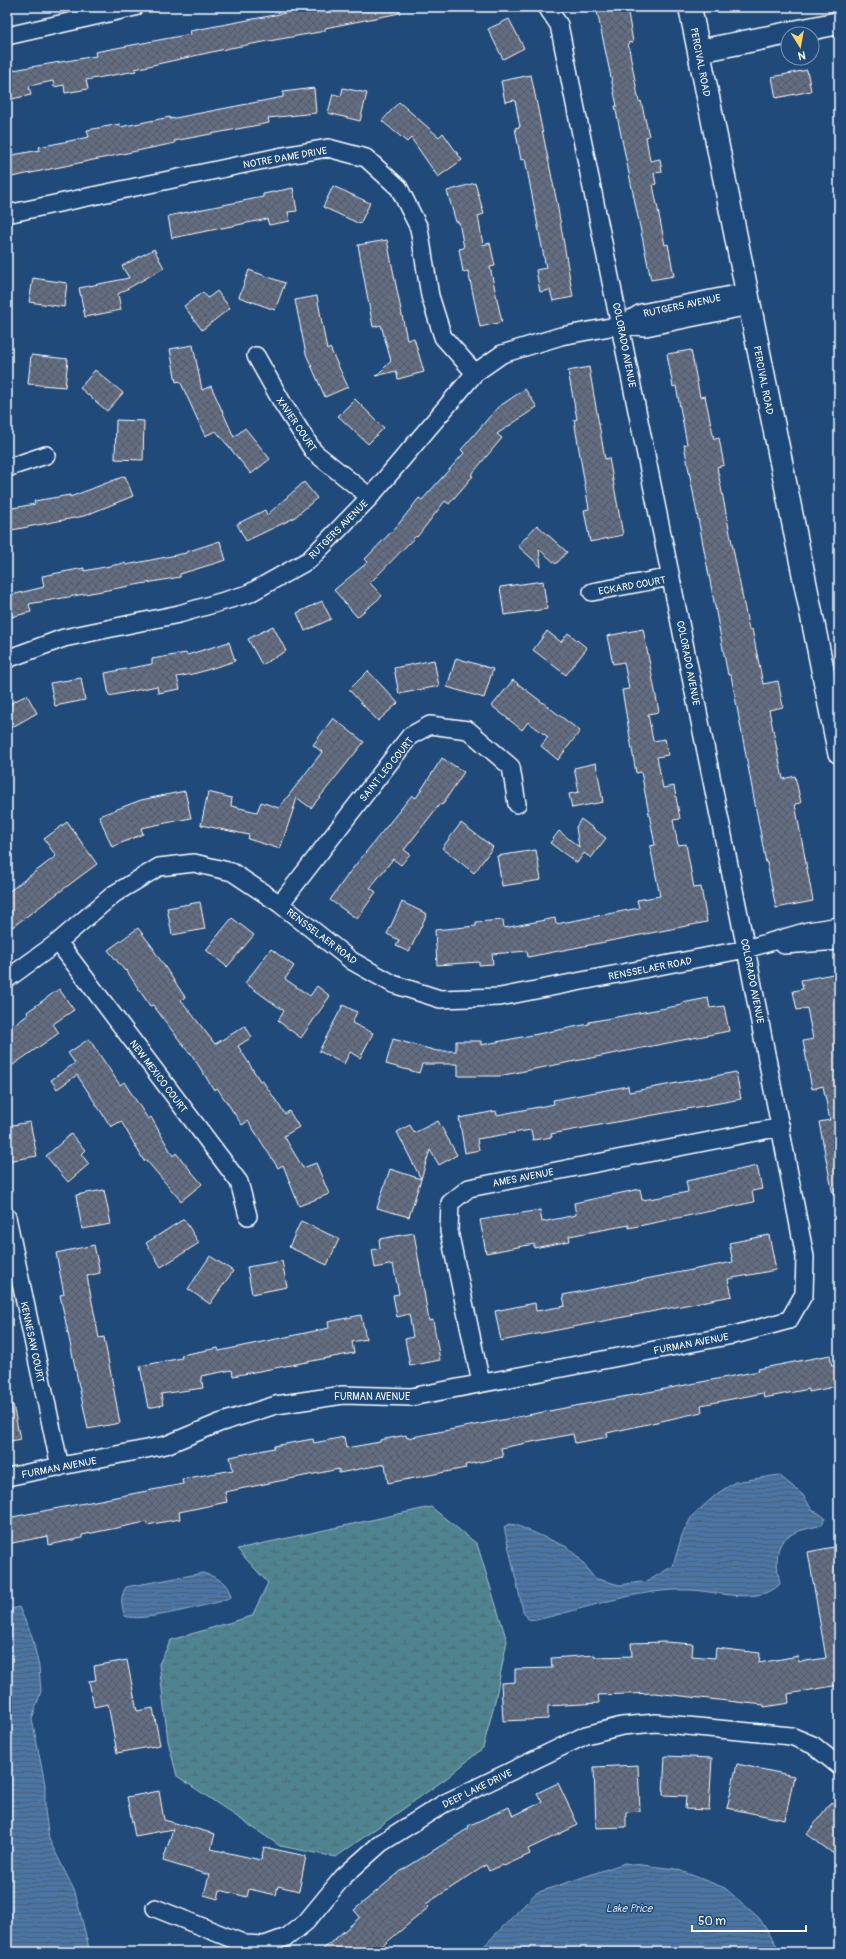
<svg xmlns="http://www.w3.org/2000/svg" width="846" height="1959" font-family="Pangolin,sans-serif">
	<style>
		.wetland { fill: url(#wetland-marsh); stroke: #a7c1c8 }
		.water { fill: url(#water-rules); stroke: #92adc9 }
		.building { fill: url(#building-cross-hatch); stroke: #fff }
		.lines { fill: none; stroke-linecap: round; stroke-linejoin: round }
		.street-casing { stroke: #fff; stroke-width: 20 }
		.secondary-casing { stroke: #fff; stroke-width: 25 }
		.street { stroke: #1f4a7a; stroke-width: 17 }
		.secondary { stroke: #1f4a7a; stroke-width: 22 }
		.labels { text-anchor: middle; stroke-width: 3; stroke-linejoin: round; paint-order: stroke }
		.street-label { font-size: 10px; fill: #fff; stroke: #1f4a7a }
		.water-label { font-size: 11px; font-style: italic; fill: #d2dde8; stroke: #1f4a7a }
	</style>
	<defs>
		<pattern id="wetland-marsh" width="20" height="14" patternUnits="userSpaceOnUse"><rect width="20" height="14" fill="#4f8390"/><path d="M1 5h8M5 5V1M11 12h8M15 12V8" fill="none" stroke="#4e6a71"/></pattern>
		<pattern id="water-rules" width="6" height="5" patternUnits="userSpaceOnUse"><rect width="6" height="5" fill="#4a76a5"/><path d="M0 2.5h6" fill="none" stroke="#4b5f74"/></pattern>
		<pattern id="building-cross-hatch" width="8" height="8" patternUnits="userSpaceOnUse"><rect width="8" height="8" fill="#636e83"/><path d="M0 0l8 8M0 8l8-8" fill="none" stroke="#555a62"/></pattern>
	</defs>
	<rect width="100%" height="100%" fill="#1f4a7a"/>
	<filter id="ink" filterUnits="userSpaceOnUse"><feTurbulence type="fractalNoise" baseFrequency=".025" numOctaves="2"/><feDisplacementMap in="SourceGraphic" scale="8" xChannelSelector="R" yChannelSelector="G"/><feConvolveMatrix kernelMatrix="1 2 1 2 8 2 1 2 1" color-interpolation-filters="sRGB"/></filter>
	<g filter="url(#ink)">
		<path class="wetland" d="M431,1507L477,1544L507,1641L495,1701L483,1748L448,1777L336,1857L280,1846L177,1776L168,1741L159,1664L171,1640L252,1616L268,1583L237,1549Z"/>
		<path class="water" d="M779,1475L803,1495L812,1510L820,1514L825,1518L822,1525C813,1528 801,1529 792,1534C772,1543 777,1567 780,1584C759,1606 717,1591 690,1590C638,1588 586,1609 536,1620L528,1619L523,1611L504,1527L509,1524L516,1525L567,1547L579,1558L594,1578L620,1585L648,1581L673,1566L682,1535L692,1516L718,1493L735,1482Z
			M203,1573C218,1578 227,1581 231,1597L219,1602C200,1606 140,1623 125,1616C121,1606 120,1596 126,1587Z
			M19,1607L32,1636L39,1667L41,1691L32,1719L45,1784V1810L49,1839L75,1892L89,1948L88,1952H7V1610Z
			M625,1863L676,1869L725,1888L759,1918L781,1952H478L536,1893Z"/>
		<path class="building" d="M309,7H400V13L325,28V31L230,48L135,69L136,71L86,80L88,89L65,93L64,85L54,87L53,81L29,86L31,95L7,100V71L96,56L95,52L191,34L190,31L285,13V12Z
			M618,7H627L633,42L628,43L639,102L641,101L649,136L646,137L650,161L660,159L662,172L654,173L656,184L653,185L665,245L668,244L674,276L651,280L615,106H617L597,11Z
			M509,19L524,48L503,59L488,29Z
			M807,70L811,91L776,98L772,77Z
			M531,75L557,203L573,297L553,301L550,290L540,292L536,270L546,268L525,159L521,160L515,128L520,127L515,100L505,102L501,81Z
			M314,88L316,113L268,118L269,123L174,141L175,143L7,178V156L40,150L39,147L89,137L87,130L120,124V127L170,117V119L283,97V92Z
			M343,88L367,93L360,121L328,113L333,94L341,96Z
			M399,102L439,137L443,133L462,160L438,177L411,138L407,142L382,121Z
			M475,183L484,214L478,216L483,245L490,243L495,266L490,267L502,322L480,327L468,271L463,272L459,249L464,248L459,222H456L447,191Z
			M333,186L370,203L360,224L323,207Z
			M293,188L297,211L288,212L290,221L269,225L267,219L172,238L168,216L263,197V194Z
			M387,240L407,340L414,338L424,372L398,379L396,371L376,376L391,361L381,325L373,327L358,245Z
			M154,249L164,268L118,294L121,310L85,317L79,288L129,278L122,266Z
			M249,270L285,283L275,310L239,297Z
			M33,278L67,283L64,307L29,302Z
			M217,291L230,308L202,330L184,306L203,292L208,298Z
			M317,296L327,350L330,348L348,387L325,397L306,354L295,300Z
			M193,345L202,390L211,386L234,437L245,428L270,459L251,474L216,431L205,436L180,381L176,382L170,349Z
			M691,350L700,397L705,396L714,439L719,438L724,465L717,467L749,630L752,629L763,684L778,681L783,707L769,710L783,779L795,776L801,803L795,804L813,901L776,908L767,863H766L731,675H728L684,445L687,444L676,386L673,387L667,354Z
			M31,355L68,359L65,387L28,384Z
			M589,367L605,459L609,458L623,535L590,542L584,510L589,509L574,420L577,419L568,371Z
			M95,370L123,393L107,411L80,388Z
			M525,389L537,407L497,434L502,438L471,475L473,476L449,504L445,501L417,537L416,536L370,583L382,596L357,617L334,590L368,562L365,559L397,526L419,498L422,500L464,453L461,450L497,408Z
			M355,399L384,428L368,444L338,416Z
			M116,420L144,421L143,460L115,459Z
			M125,476L133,496L84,516L7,531V509L35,504L34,501L70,495V497Z
			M304,482L317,498L294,518L246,541L237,524L265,510L267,515Z
			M537,525L567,552L556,564L539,549L541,567L518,546Z
			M220,541L226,560L180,574V577L29,604L31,612L7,618V596L44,587L42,576L84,568V571L125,563L126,565L186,553V552Z
			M543,581L547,609L504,615L500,587Z
			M322,601L331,619L305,631L297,613Z
			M273,626L286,651L262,665L248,639Z
			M643,629L659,712L648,714L653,741L665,739L668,755L657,757L663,788L674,786L680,819L673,820L678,845L686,844L694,888L701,887L707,922L528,957L527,951L492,954L493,964L479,965V962L437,965L435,930L476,926V922L503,920L504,928L555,918L556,924L639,908L637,900L660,896L650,846L655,845L641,772L636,773L622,690L629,689L624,662L613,664L607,636Z
			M547,631L561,642L568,633L587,648L566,675L533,650Z
			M229,642L235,661L197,673L177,677L180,689L158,693L157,686L109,696L105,673L152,664V659L186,653L187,655Z
			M456,658L493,669L484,698L447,687Z
			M434,660L439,686L399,694L394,668Z
			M368,671L398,703L378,721L349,690Z
			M81,678L85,700L55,706L50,683Z
			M513,680L580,731L558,760L541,746L548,737L528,722L522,730L492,706Z
			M27,695L37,713L7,730V705Z
			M333,718L364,742L311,808L297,798L280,849L248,839L249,835L201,825L208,792L232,798L231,806L257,812L261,802L279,808L322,752L313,745Z
			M442,758L464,772L442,805L440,804L404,850L410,854L401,865L393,859L370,888L376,892L357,919L330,900L349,873L412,795L416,798Z
			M596,763L603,802L572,808L569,794L579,792L574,768Z
			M185,791L191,818L141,828L143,834L112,847L99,816L141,800Z
			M581,819L606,838L591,858L584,853L577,863L550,843L559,831L579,847L576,827Z
			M67,822L97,864L7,931V893L56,856L44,839Z
			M461,823L493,847L474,873L442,848Z
			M536,850L541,880L502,886L497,856Z
			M200,902L205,929L172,935L167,908Z
			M402,902L427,914L409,952L396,946L399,940L387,934Z
			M232,918L254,935L227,967L206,950Z
			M138,928L154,949H153L185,997L181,1000L215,1044L245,1026L252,1037L238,1046L260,1081L262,1080L285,1114L289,1111L299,1127L284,1136L303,1168L316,1163L329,1194L299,1206L283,1165L278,1168L248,1121L242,1125L217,1088L214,1090L190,1052L189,1053L153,1005L150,1006L126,970L125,971L108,950Z
			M271,949L294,966L285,979L310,996L317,986L330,996L301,1038L278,1021L284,1011L245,983Z
			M833,974L839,1006V1195H833L819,1122L830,1120L823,1086L812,1089L803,1041L813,1039L807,1008L797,1010L793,991L803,989L801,980Z
			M59,989L74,1010L53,1024L59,1033L7,1069V1030L28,1015L27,1012Z
			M708,998L710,1008L724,1006L729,1031L499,1076H458V1064H422L419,1073L386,1064L393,1039L437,1051H456V1041H481V1045L589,1024V1022L682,1005V1003Z
			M343,1005L357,1012L352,1023L373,1033L360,1058L350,1052L344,1064L319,1051Z
			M89,1039L120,1085L124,1082L148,1119L151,1117L173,1156L176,1153L202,1184L181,1201L146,1160L144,1161L121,1121L111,1127L77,1075L57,1089L51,1080L75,1063L68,1053Z
			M736,1072L741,1099L551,1134L552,1137L533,1140L531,1130L477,1139L479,1150L465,1153L459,1118L496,1111L497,1115L554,1104L553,1100L628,1086L629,1092Z
			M438,1121L457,1155L439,1165L430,1150L421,1179L397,1132L410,1125L414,1133Z
			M30,1122L37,1156L7,1161V1126Z
			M71,1134L85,1150L81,1154L89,1164L68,1182L46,1156Z
			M757,1166L762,1189L752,1191L754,1202L629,1228V1225L569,1236L570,1241L534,1248V1244L486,1253L480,1220L540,1210L542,1222L576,1215L574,1203L640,1189L642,1200L661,1197L688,1192L686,1181Z
			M390,1169L421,1179L409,1217L377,1208Z
			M104,1190L111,1224L82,1229L76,1195Z
			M184,1219L199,1243L161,1267L146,1243Z
			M301,1221L339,1239L327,1265L289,1247Z
			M414,1233L429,1321L433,1320L440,1360L410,1366L405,1339L413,1337L409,1314L397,1317L393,1295L399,1294L393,1264L375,1268L372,1250L380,1248L379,1239Z
			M769,1235L776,1270L728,1279L732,1296L501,1341L495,1311L535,1303L536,1311L565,1306L563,1295L733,1262L729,1243Z
			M94,1245L100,1273L87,1276L99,1338L104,1337L120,1423L88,1429L60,1295L64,1294L56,1253Z
			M210,1256L233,1271L210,1304L188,1289Z
			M282,1261L287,1287L252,1294L247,1267Z
			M361,1315L366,1339L352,1342L354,1353L233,1376L232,1370L201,1376L203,1388L161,1394L163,1405L148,1408L140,1366L182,1358L181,1355L218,1348L219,1351L329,1328L328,1322Z
			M830,1355L832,1366L839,1365V1386L809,1392V1389L764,1398L763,1393L701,1405L702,1412L607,1433L608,1437L575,1443L573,1434L501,1448L503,1457L465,1465L466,1468L388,1483L385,1464L339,1473V1469L225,1492L227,1502L179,1512L180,1519L147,1525L146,1522L82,1535V1538L49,1545L48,1536L7,1544V1518L183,1484L182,1479L233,1470L230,1457L274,1448V1446L313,1439L314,1443L344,1437L346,1448L380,1442V1440L406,1435L407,1438L696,1383L759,1371L758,1369Z
			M7,1405H13L20,1439L7,1442Z
			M839,1546V1685L788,1694L789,1703L764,1707V1705L655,1693L598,1695L599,1703L548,1706V1719L503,1721L501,1683L515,1682V1669L552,1668L551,1658L595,1655V1657L632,1656L631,1643L665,1642L693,1644L692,1656L715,1658L716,1648L760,1653L759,1663L798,1656L799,1662L826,1658L808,1552Z
			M127,1660L137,1711L153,1708L160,1745L117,1753L108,1704L94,1707L89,1681L96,1680L94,1666Z
			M665,1756L712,1758L709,1810L685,1809L686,1796L663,1795Z
			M737,1764L794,1776L785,1820L727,1808Z
			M638,1765L640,1811L626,1812V1827L596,1828L594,1767Z
			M558,1783L578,1825L528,1849L530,1854L504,1866L503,1865L489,1871L486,1865L426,1904L429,1907L375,1952H320L360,1917L354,1910L401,1871L469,1828L468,1826L509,1807L513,1816L542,1802L537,1793Z
			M159,1791L164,1820L215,1834L211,1849L261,1860L264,1847L306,1856L299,1891L278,1886L276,1895L249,1889L247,1897L220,1890L218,1899L204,1895L209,1875L163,1861L173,1829L135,1836L127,1797Z
			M831,1802L839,1808V1858L807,1834Z"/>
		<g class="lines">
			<defs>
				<path id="street" d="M7,36L135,7
					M7,214L283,156L328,148L366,158L399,188L419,228L430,296L443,337L475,373
					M621,325L641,313L746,292
					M256,356L283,404L314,452L370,497
					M7,468L46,455
					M592,592L671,577
					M7,659L64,638L179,614L248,594L309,560L370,497L475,373L502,354L561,336L621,325L646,327L749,306
					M280,904L410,736L430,725L468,730L511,767L517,804
					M58,942L239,1182L248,1216
					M784,945L839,941
					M7,979L58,942L114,894L159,867L194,863L232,872L280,904L352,961L393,984L440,999L500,997L746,949L808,931L839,926
					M7,1217L60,1467
					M481,1383L449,1231L450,1203L469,1188L781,1127
					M7,1477L166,1445L219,1423L276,1405L343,1395L411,1397L738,1334L789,1320L804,1294L805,1257L746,949L559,25L547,7
					M155,1908L245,1944L265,1945L287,1937L306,1922L343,1877L381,1843L443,1804L586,1735L622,1726L656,1723L791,1736L813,1745L839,1766"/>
				<path id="secondary" d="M690,7L839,752
					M699,51L839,23"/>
			</defs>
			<use href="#street" class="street-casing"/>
			<use href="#secondary" class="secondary-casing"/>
			<use href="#street" class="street"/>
			<use href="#secondary" class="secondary"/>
		</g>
	</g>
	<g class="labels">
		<g class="street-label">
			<text transform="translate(701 62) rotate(79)" y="4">PERCIVAL ROAD</text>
			<text transform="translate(285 157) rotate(-10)" y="4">NOTRE DAME DRIVE</text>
			<text transform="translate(682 305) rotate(-12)" y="4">RUTGERS AVENUE</text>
			<text transform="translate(625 345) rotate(79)" y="4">COLORADO AVENUE</text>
			<text transform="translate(764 380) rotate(79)" y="4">PERCIVAL ROAD</text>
			<text transform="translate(297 424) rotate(56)" y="4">XAVIER COURT</text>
			<text transform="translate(338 529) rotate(-45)" y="4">RUTGERS AVENUE</text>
			<text transform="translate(632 585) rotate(-10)" y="4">ECKARD COURT</text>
			<text transform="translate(689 663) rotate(79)" y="4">COLORADO AVENUE</text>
			<text transform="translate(386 769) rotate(-51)" y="4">SAINT LEO COURT</text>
			<text transform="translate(322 936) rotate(37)" y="4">RENSSELAER ROAD</text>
			<text transform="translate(650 968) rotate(-11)" y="4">RENSSELAER ROAD</text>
			<text transform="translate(753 981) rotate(79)" y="4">COLORADO AVENUE</text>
			<text transform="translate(159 1076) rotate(53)" y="4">NEW MEXICO COURT</text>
			<text transform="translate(523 1177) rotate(-11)" y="4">AMES AVENUE</text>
			<text transform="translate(33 1342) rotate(78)" y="4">KENNESAW COURT</text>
			<text transform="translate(691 1343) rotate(-11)" y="4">FURMAN AVENUE</text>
			<text x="372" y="1400">FURMAN AVENUE</text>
			<text transform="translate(59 1467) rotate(-11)" y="4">FURMAN AVENUE</text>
			<text transform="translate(477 1788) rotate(-26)" y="4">DEEP LAKE DRIVE</text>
		</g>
		<g class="water-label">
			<text x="629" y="1912">Lake Price</text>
		</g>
	</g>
	<rect width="846" height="1959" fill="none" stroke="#1f4a7a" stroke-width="24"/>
	<rect x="12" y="12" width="822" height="1935" fill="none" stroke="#fff" stroke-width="1.5" filter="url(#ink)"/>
	<g transform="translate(800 46) rotate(169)"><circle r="19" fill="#1f4a7a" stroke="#7992af"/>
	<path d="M0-3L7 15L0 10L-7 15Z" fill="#ffd166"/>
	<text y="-6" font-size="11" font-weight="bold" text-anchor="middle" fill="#ffffff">N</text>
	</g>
	<path d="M692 1925v6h114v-6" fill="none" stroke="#ffffff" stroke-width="2"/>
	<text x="698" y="1925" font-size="12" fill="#ffffff" stroke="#1f4a7a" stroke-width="3" paint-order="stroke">50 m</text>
</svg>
